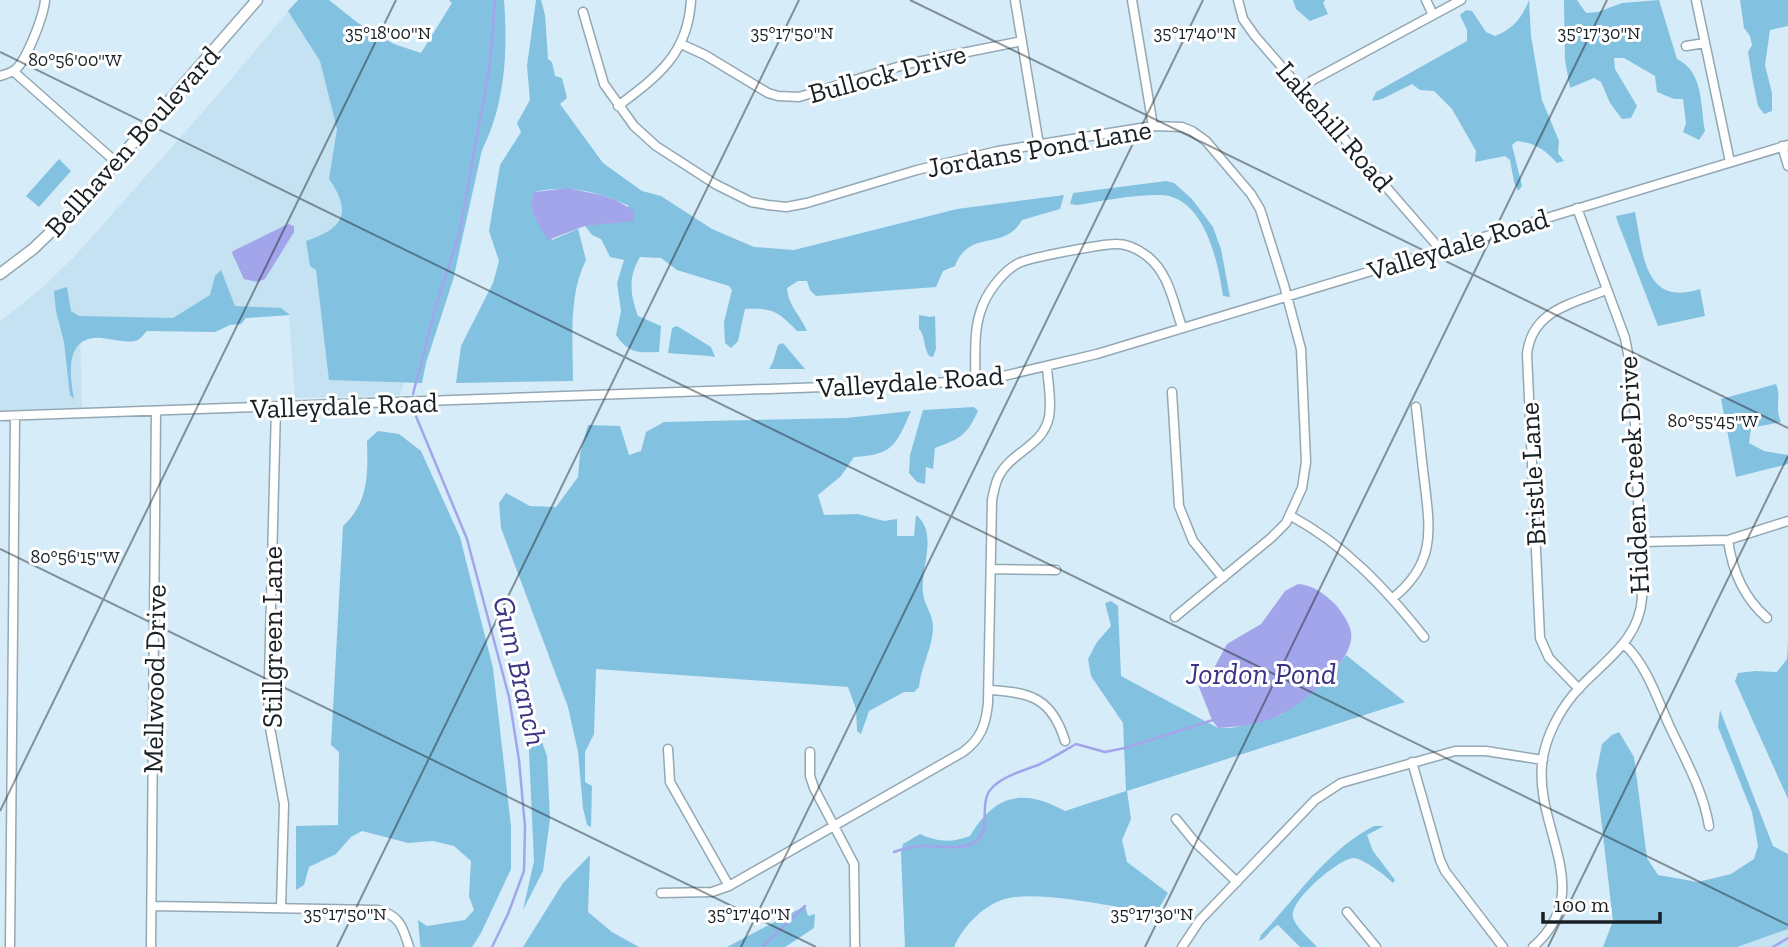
<svg xmlns="http://www.w3.org/2000/svg" width="1788" height="947" font-family="'Zilla Slab',serif">
	<style>
		.built { fill: #c4e2f2 }
		.green { fill: #83c1e1 }
		.water { fill: #a3a5ea }
		.lines { fill: none; stroke-linecap: round; stroke-linejoin: round }
		.stream { stroke: #a3a5ea; stroke-width: 2.5 }
		.minor-casing { stroke: #94a8b4; stroke-width: 11 }
		.major-casing { stroke: #94a8b4; stroke-width: 13 }
		.minor { stroke: #fff; stroke-width: 8 }
		.major { stroke: #fff; stroke-width: 10 }
		.ticks { fill: none; stroke: #182024; stroke-width: 2; stroke-opacity: 0.45 }
		.labels { text-anchor: middle; stroke-width: 6; stroke-linejoin: round; paint-order: stroke }
		.street-label { font-size: 28px; fill: #182024; stroke: #fff }
		.water-label { font-size: 30px; font-style: italic; fill: #3b3383; stroke: #fff }
		.ticks-label { font-size: 18px; text-anchor: middle; fill: #182024; stroke: #fff; stroke-width: 6; stroke-linejoin: round; paint-order: stroke }
	</style>
	<rect width="100%" height="100%" fill="#d6ecf8"/>
	<path class="built" d="M298,0L465,181L400,395L295,398L289,315L80,329L82,408L0,410V321L42,288L75,256L210,104Z
		M1788,929V947H1737Z"/>
	<path class="green" d="M298,0H329L358,23L394,44L421,53L452,3L449,0H504C508,51 505,105 482,150L453,280L426,363L422,383L329,380L316,270L310,266L306,241C343,229 353,213 329,179L337,129L320,61L288,11Z
		M536,0H541L545,15L548,59L552,62L555,76L562,78L567,98L560,104L603,163L642,191L661,196L712,229L754,247L794,250L957,209L1064,195L1060,209L1022,220C1004,252 969,228 955,266L943,271L936,287L816,296L810,290L807,281H798L787,288C788,305 800,315 807,331H797C778,311 773,308 745,309L738,341L731,348L725,343L724,322L732,290L729,286L677,270L661,258L640,257C628,277 630,295 638,316L661,326L659,352C638,353 628,353 616,335L621,311L617,283L624,260L610,257L601,239L592,235L585,226L605,223L629,206C600,192 567,184 535,192L552,240L578,229L586,260C568,295 573,342 573,381L456,383L461,346L493,283L499,261L489,231L500,165L521,132L517,123L530,100L527,66Z
		M1293,0H1325L1323,3L1328,14L1310,21L1296,9Z
		M1529,0L1531,36L1542,100L1559,141L1558,153L1564,161L1557,163C1545,150 1535,143 1517,141L1512,145L1522,186L1518,191L1514,182L1510,160L1505,156L1475,162L1476,151L1452,109L1434,91L1420,90L1412,84L1382,99L1372,101L1376,92L1467,41V30L1460,15L1466,10L1472,11L1486,32L1495,36C1513,29 1522,18 1529,0Z
		M1564,0H1577L1586,13L1598,12L1622,3L1659,0L1677,59C1704,72 1700,105 1705,131L1699,140L1683,132L1686,123L1683,99H1674L1657,92L1655,76L1624,58H1614L1615,69L1637,106L1631,118L1622,119L1610,103L1601,82L1594,78L1570,88L1565,60Z
		M1740,0H1788V26L1770,30L1765,65L1772,93V111L1764,114L1758,106L1753,82L1748,52L1752,45L1750,36L1744,28Z
		M59,159L71,171L39,207L26,196Z
		M1166,181L1174,183L1192,199L1213,227L1221,249L1230,297L1223,296C1218,261 1204,194 1158,195C1131,195 1103,201 1077,205L1070,204L1073,193Z
		M1635,212C1643,251 1643,308 1700,289L1705,316L1658,326L1617,220L1616,216Z
		M221,270L235,306L281,308L290,315L246,318L241,324L230,325L215,332L147,331C143,335 140,340 135,341C124,343 112,339 102,338C65,335 69,373 74,399L70,395L64,342L56,311L54,291L67,287L71,311L79,316L173,318L210,295L215,276Z
		M919,315L930,317L935,316L936,349L933,357L929,356C923,346 926,337 919,329Z
		M677,326L711,347L715,357C699,354 684,355 668,353L672,328Z
		M783,343L805,369H769L773,362L778,345Z
		M1776,384C1782,399 1774,405 1781,422L1751,428L1749,443L1764,451L1788,455V464L1736,477L1721,399Z
		M974,407L978,411C967,435 960,439 935,448L933,469L926,467L925,484L917,482L909,473L910,455L923,410Z
		M911,411C896,445 893,455 854,457L841,476L818,495L824,515L858,514L884,521L897,519V536H914L916,515C939,533 920,568 923,593C924,605 934,616 933,629C932,649 921,666 919,687L914,692H904L869,711L861,734L857,731L856,709L848,687L596,669L594,734L585,752V782L592,786L591,827L587,825L583,808L578,752L568,707L501,528L499,503L506,493L530,506L556,507L578,477L580,454L588,425L620,426L629,455L641,451L646,432L664,422L846,418Z
		M378,431L399,434L421,451L460,537L493,668L511,826V869L481,933L472,947H421L420,944L418,920L427,926L465,920L474,910L469,896L471,861L454,846L433,841L408,843L362,831L351,837L336,854L309,867L304,885L296,890V826L338,825L339,752L331,745L343,526C369,502 368,473 367,441Z
		M1111,601L1118,606L1121,676L1218,728H1231L1255,723L1282,714L1340,664L1346,655L1405,702L1127,791L1131,819L1122,840L1127,862L1168,893L1156,913C1117,908 1046,891 1009,898C986,902 963,926 954,947H905L901,853L903,844L920,834C938,842 951,843 970,836C995,794 1023,788 1065,811L1126,791L1123,723L1091,676L1088,659L1097,642L1111,626L1105,603Z
		M1788,643V799L1735,681L1738,673L1756,671L1777,672L1787,659Z
		M519,678L547,756L550,819L543,871L523,910L534,861L528,730Z
		M1720,710L1773,846L1788,854V929L1737,947H1603L1613,921L1596,775L1602,744L1612,735L1619,732L1634,757L1647,858L1658,875L1698,882L1731,874L1754,859L1758,846L1752,812L1718,727Z
		M1374,826H1384L1367,835L1373,851L1395,880L1393,883C1386,876 1363,858 1353,858C1337,860 1289,901 1293,917C1295,927 1310,939 1317,947H1300L1278,925C1270,929 1266,939 1259,941L1261,935C1297,897 1326,851 1374,826Z
		M590,855L588,912L612,932L639,947H523L563,883Z
		M805,906L808,916L815,914L814,928L785,947H727Z"/>
	<path class="water" d="M567,188L601,195L616,200L633,210L634,221L585,226L548,240C540,225 525,208 535,192Z
		M288,224L294,226V232L265,279L257,282L244,279L232,253L233,251Z
		M1298,584C1314,585 1324,594 1335,604C1341,611 1349,622 1351,632C1356,663 1297,709 1271,719C1254,725 1236,727 1218,728L1212,720L1197,682L1214,668L1227,644L1261,624L1285,591Z"/>
	<g class="lines">
		<path class="stream" d="M413,394L436,306L459,235L490,64L495,0
			M413,409L467,539L509,697L519,760L525,827L524,871L508,914L492,947
			M894,852C902,849 911,847 920,846C938,845 956,851 973,843C993,833 978,803 991,789C1002,776 1023,771 1038,765C1051,759 1064,751 1076,744L1105,752L1125,748L1213,720
			M762,947L805,906
			M1773,947L1788,938"/>
		<defs>
			<path id="minor" d="M1015,0L1039,145
				M1132,0L1153,126
				M1238,0L1243,19L1255,36L1440,249
				M1426,0L1433,15
				M1696,0L1730,162
				M583,12L604,84L634,126L656,146L715,184L751,202L768,205L786,207L807,203L917,170L998,151L1153,126L1182,127L1192,131L1206,141L1251,194L1260,209L1284,285L1301,349L1306,462L1302,488L1286,523L1271,538L1175,617
				M681,44L705,55L768,93L778,96L799,97L907,64L1022,41
				M1686,46L1705,43
				M13,71L117,163
				M0,76C6,74 11,73 16,69C27,59 44,15 45,0
				M1302,89L1313,80L1461,0
				M618,106C658,76 688,54 691,0
				M1782,146L1788,166
				M975,380C976,357 973,332 981,310C986,294 1002,272 1017,264C1026,258 1107,243 1117,244C1128,244 1139,250 1147,256C1169,273 1173,302 1182,327
				M1172,392L1179,506L1193,541L1223,578
				M276,407L268,717L284,804L281,907
				M0,416L936,383L999,377L1097,354L1788,145
				M1291,516C1345,545 1386,589 1424,637
				M1728,540C1732,570 1744,598 1767,618
				M1640,542L1728,540L1788,521
				M991,569L1056,570
				M1393,598C1437,562 1430,529 1424,478C1421,454 1419,431 1416,407
				M1624,644C1646,664 1657,698 1669,725C1684,757 1703,790 1709,826
				M1579,689L1549,658L1540,638L1527,354C1532,310 1572,304 1606,290
				M989,690C1030,692 1052,698 1065,741
				M668,749L670,782L729,886
				M810,752V776L814,788L854,864L855,947
				M1412,762L1440,860L1445,871L1503,947
				M1176,819L1194,841L1237,882
				M661,893L712,892L729,886L963,752C981,739 986,724 988,703L992,500C994,491 995,482 1000,474C1013,451 1043,446 1049,417C1052,401 1048,383 1047,367
				M152,906L378,910C400,915 403,928 409,947
				M1347,912L1376,947
				M10,947L15,416
				M151,947L156,411
				M1182,947L1200,920L1315,800L1341,783L1455,751H1486L1543,760
				M1533,947C1599,889 1531,827 1543,757C1547,735 1559,712 1573,695C1600,663 1639,643 1642,598L1634,399L1630,364L1625,338L1577,208"/>
			<path id="major" d="M0,274L33,249L77,207L257,0"/>
		</defs>
		<use href="#minor" class="minor-casing"/>
		<use href="#major" class="major-casing"/>
		<use href="#minor" class="minor"/>
		<use href="#major" class="major"/>
	</g>
	<path class="ticks" d="M910,0L1788,428M0,52L1788,925M0,549L816,947M0,811L396,0M337,947L799,0M741,947L1203,0M1145,947L1607,0M1548,947L1788,456"/>
	<g class="labels">
		<g class="street-label">
			<text transform="translate(887 73) rotate(-15)" y="10">Bullock Drive</text>
			<text transform="translate(1335 126) rotate(49)" y="10">Lakehill Road</text>
			<text transform="translate(132 141) rotate(-48)" y="10">Bellhaven Boulevard</text>
			<text transform="translate(1039 148) rotate(-10)" y="10">Jordans Pond Lane</text>
			<text transform="translate(1458 244) rotate(-17)" y="10">Valleydale Road</text>
			<text transform="translate(910 381) rotate(-4)" y="10">Valleydale Road</text>
			<text transform="translate(344 405) rotate(-2)" y="10">Valleydale Road</text>
			<text transform="translate(1532 474) rotate(-93)" y="10">Bristle Lane</text>
			<text transform="translate(1633 475) rotate(-93)" y="10">Hidden Creek Drive</text>
			<text transform="translate(272 637) rotate(-90)" y="10">Stillgreen Lane</text>
			<text transform="translate(154 679) rotate(-89)" y="10">Mellwood Drive</text>
		</g>
		<g class="water-label">
			<text transform="translate(520 671) rotate(77)" y="10">Gum Branch</text>
			<text x="1261" y="684">Jordon Pond</text>
		</g>
	</g>
	<g class="ticks-label">
		<text x="388" y="39">35°18'00"N</text>
		<text x="792" y="39">35°17'50"N</text>
		<text x="1599" y="39">35°17'30"N</text>
		<text x="1195" y="39">35°17'40"N</text>
		<text x="75" y="66">80°56'00"W</text>
		<text x="1713" y="427">80°55'45"W</text>
		<text x="75" y="563">80°56'15"W</text>
		<text x="345" y="920">35°17'50"N</text>
		<text x="749" y="920">35°17'40"N</text>
		<text x="1152" y="920">35°17'30"N</text>
	</g>
	<path d="M1543 912v10h117v-10" fill="none" stroke="#182024" stroke-width="3.5"/>
	<text x="1554" y="912" font-size="21" fill="#182024" stroke="#ffffff" stroke-width="5" paint-order="stroke">100 m</text>
</svg>
